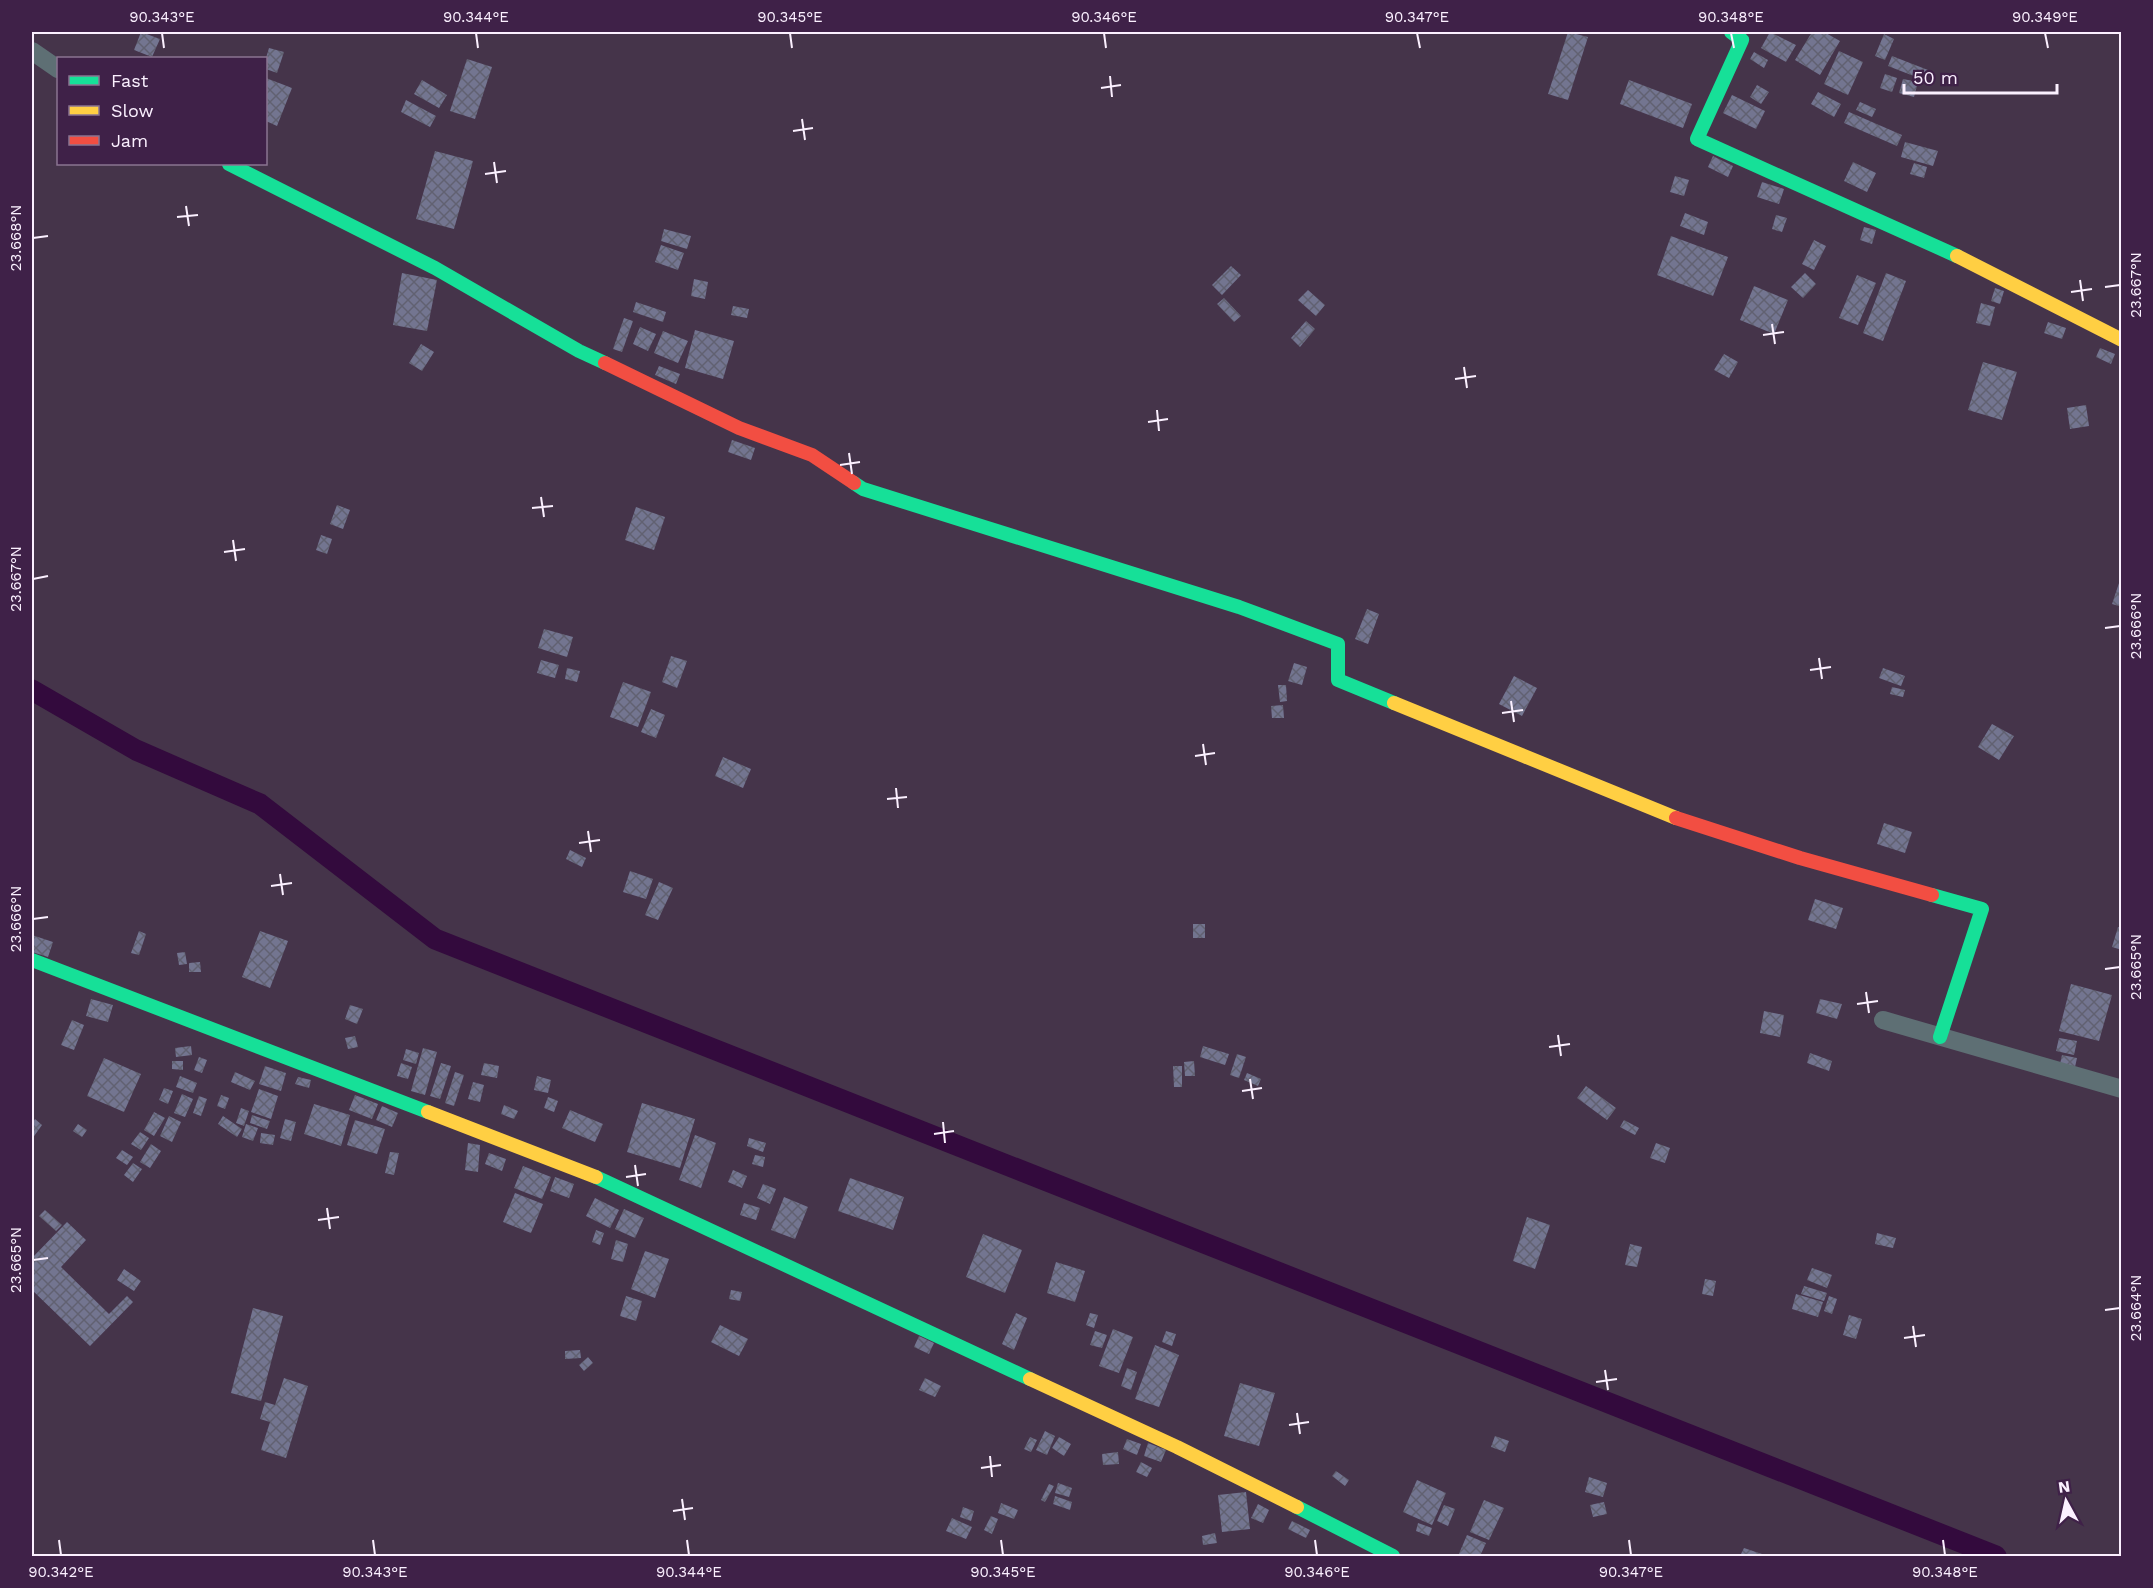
<svg xmlns="http://www.w3.org/2000/svg" width="2153" height="1588" font-family="'Work Sans',sans-serif">
	<style>
		.lines { fill: none; stroke-linecap: round; stroke-linejoin: round }
		.canal { stroke: #330a3d; stroke-width: 21 }
		.building { fill: url(#building-cross-hatch) }
		.street { stroke: #5e6f74; stroke-width: 18 }
		.fast { stroke: #16e098; stroke-width: 14 }
		.slow { stroke: #ffcf43; stroke-width: 14 }
		.jam { stroke: #f24e42; stroke-width: 14 }
		.ticks { fill: none; stroke: #fbf0ff; stroke-width: 2 }
		.neatline { fill: none; stroke: #fbf0ff; stroke-width: 2 }
		.ticks-label { font-size: 15px; text-anchor: middle; fill: #fbf0ff }
	</style>
	<defs>
		<pattern id="building-cross-hatch" width="8" height="8" patternUnits="userSpaceOnUse" patternTransform="scale(1.5)"><rect width="8" height="8" fill="#737590"/><path d="M0 0l8 8M0 8l8-8" fill="none" stroke="#616171"/></pattern>
	</defs>
	<rect width="100%" height="100%" fill="#45344a"/>
	<g class="lines">
		<path class="canal" d="M32,690L136,750L260,804L435,939L1996,1556"/>
	</g>
	<path class="building" d="M141,32L160,39L152,57L134,50Z
		M1568,32L1588,37L1568,100L1548,94Z
		M1770,32L1796,45L1786,62L1761,48Z
		M1812,32H1824L1840,41L1820,75L1795,60Z
		M1884,34L1894,39L1885,60L1875,56Z
		M269,48L284,52L277,73L266,69V58Z
		M1839,51L1863,62L1848,95L1824,84Z
		M1754,52L1768,60L1764,68L1750,59Z
		M1892,56L1928,70L1924,80L1888,66Z
		M467,59L492,67L475,119L450,111Z
		M1885,74L1897,78L1892,92L1880,88Z
		M266,78L292,88L277,126L266,121Z
		M1903,79L1918,82L1914,97L1899,93Z
		M422,80L447,95L439,108L414,94Z
		M1629,80L1692,104L1683,128L1620,104Z
		M1757,85L1769,92L1761,104L1750,97Z
		M1818,92L1841,104L1834,117L1811,104Z
		M1732,95L1765,111L1756,129L1723,113Z
		M406,100L436,116L430,127L401,112Z
		M1860,102L1876,109L1872,117L1856,110Z
		M1849,112L1902,135L1897,146L1844,123Z
		M1905,142L1938,151L1933,166L1901,157Z
		M435,151L473,161L454,229L416,219Z
		M1713,156L1733,166L1728,177L1708,167Z
		M1853,162L1876,173L1867,192L1844,181Z
		M1914,163L1927,167L1924,178L1910,174Z
		M1675,176L1689,180L1684,196L1670,192Z
		M1762,182L1784,189L1779,204L1757,197Z
		M1685,213L1708,222L1704,235L1680,226Z
		M1776,215L1787,218L1782,232L1772,229Z
		M1864,227L1876,230L1872,244L1860,240Z
		M664,229L691,236L687,249L661,241Z
		M1671,236L1728,257L1713,296L1657,275Z
		M1814,240L1826,246L1814,270L1802,264Z
		M661,245L684,253L678,270L655,262Z
		M1231,266L1241,275L1222,295L1212,285Z
		M402,273L437,280L427,331L393,325Z
		M1805,273L1816,284L1803,298L1791,287Z
		M1886,273L1906,281L1883,341L1863,333Z
		M1857,275L1876,283L1858,325L1839,318Z
		M694,279L708,282L705,299L691,296Z
		M1754,286L1788,300L1774,334L1740,320Z
		M1995,288L2004,291L2000,304L1991,301Z
		M1308,290L1325,305L1316,316L1298,300Z
		M1224,298L1241,316L1234,322L1217,304Z
		M636,302L666,312L663,322L633,312Z
		M1981,303L1995,307L1990,326L1976,323Z
		M733,306L749,309L747,318L731,315Z
		M624,318L633,321L622,352L613,349Z
		M1306,321L1315,329L1300,347L1291,338Z
		M2048,322L2066,328L2062,339L2044,333Z
		M640,327L656,334L648,351L633,344Z
		M695,330L734,341L723,379L685,368Z
		M663,331L688,341L678,363L654,353Z
		M421,344L434,352L422,371L409,363Z
		M2100,348L2115,354L2111,364L2096,357Z
		M1724,354L1738,362L1729,378L1714,370Z
		M1983,362L2017,372L2002,420L1968,410Z
		M659,366L680,374L676,384L655,375Z
		M2086,405L2089,426L2070,429L2067,408Z
		M732,440L755,448L751,460L728,452Z
		M337,505L350,510L343,529L330,524Z
		M636,507L665,517L654,550L625,540Z
		M321,535L332,539L327,554L316,550Z
		M2121,577H2122V607L2112,604Z
		M1367,609L1379,614L1368,644L1355,639Z
		M544,629L573,637L567,657L538,648Z
		M671,656L687,661L677,688L662,682Z
		M541,660L559,665L555,678L537,673Z
		M1294,663L1307,667L1302,685L1288,681Z
		M567,668L580,671L577,682L565,679Z
		M1883,668L1905,676L1901,686L1879,678Z
		M1514,676L1537,688L1522,716L1499,704Z
		M623,682L651,692L638,727L610,717Z
		M1278,685H1286L1287,701L1280,702Z
		M1892,687L1905,690L1903,697L1890,694Z
		M1283,705L1284,718H1272L1271,706Z
		M651,709L665,715L656,738L641,732Z
		M1992,724L2014,736L1999,760L1978,747Z
		M723,757L751,769L743,788L715,776Z
		M1884,823L1912,832L1905,853L1877,844Z
		M570,850L586,858L582,867L566,859Z
		M630,871L653,879L646,899L623,892Z
		M659,882L673,888L658,920L645,915Z
		M1815,899L1843,908L1836,929L1808,920Z
		M1193,924H1205V938H1193Z
		M2118,927L2122,928V950L2112,947Z
		M139,931L146,934L139,955L131,953Z
		M260,931L288,941L270,988L242,977Z
		M32,935L53,942L48,957L32,952Z
		M185,952L187,964L179,965L177,953Z
		M200,962L201,972H189V963Z
		M2071,984L2112,995L2099,1041L2059,1031Z
		M91,999L113,1005L108,1022L86,1016Z
		M1820,999L1842,1004L1837,1019L1816,1013Z
		M350,1005L363,1009L357,1024L345,1019Z
		M1764,1011L1784,1015L1780,1037L1760,1033Z
		M72,1020L84,1025L74,1050L61,1045Z
		M355,1036L358,1047L348,1049L345,1038Z
		M2059,1038L2077,1041L2074,1055L2056,1051Z
		M191,1046L192,1055L176,1057L175,1048Z
		M1203,1046L1229,1054L1225,1065L1200,1057Z
		M423,1048L437,1052L425,1095L411,1091Z
		M406,1049L419,1053L416,1064L403,1060Z
		M1810,1053L1832,1061L1829,1071L1807,1063Z
		M1237,1054L1246,1057L1239,1078L1230,1075Z
		M2062,1055L2077,1058L2075,1067L2060,1064Z
		M199,1057L207,1060L202,1073L194,1070Z
		M104,1058L141,1074L124,1112L87,1096Z
		M172,1061H183V1070L172,1069Z
		M1194,1061L1195,1076H1185L1184,1062Z
		M401,1063L412,1067L408,1079L397,1076Z
		M441,1063L451,1066L440,1099L430,1096Z
		M484,1063L499,1066L497,1078L481,1075Z
		M265,1066L286,1073L281,1091L259,1084Z
		M1173,1066H1182V1087H1174Z
		M235,1072L255,1081L250,1090L231,1082Z
		M455,1072L464,1075L454,1106L445,1103Z
		M1247,1073L1261,1079L1258,1086L1244,1080Z
		M180,1076L197,1083L193,1093L176,1087Z
		M537,1076L551,1080L548,1093L534,1090Z
		M298,1077L311,1080L309,1088L295,1084Z
		M473,1082L484,1085L480,1102L468,1099Z
		M1586,1086L1616,1108L1607,1120L1577,1098Z
		M164,1088L173,1091L168,1104L159,1100Z
		M259,1089L278,1096L271,1119L251,1112Z
		M182,1094L193,1099L185,1117L174,1113Z
		M221,1095L229,1098L225,1109L217,1106Z
		M355,1095L378,1104L372,1119L349,1110Z
		M199,1096L207,1099L201,1116L193,1113Z
		M548,1097L558,1101L554,1112L544,1108Z
		M642,1103L695,1119L680,1168L627,1152Z
		M314,1104L350,1115L341,1146L304,1134Z
		M504,1105L518,1111L514,1119L501,1114Z
		M382,1106L398,1113L392,1127L376,1120Z
		M241,1108L249,1111L244,1126L236,1123Z
		M570,1110L603,1124L595,1142L562,1128Z
		M154,1112L165,1118L154,1136L144,1130Z
		M252,1115L270,1121L267,1129L250,1123Z
		M169,1116L181,1122L172,1142L160,1136Z
		M223,1116L242,1129L237,1137L218,1124Z
		M35,1119L42,1125L32,1139V1124Z
		M285,1119L296,1122L291,1141L280,1138Z
		M355,1120L385,1129L377,1154L347,1145Z
		M1624,1120L1639,1128L1635,1135L1620,1127Z
		M78,1124L87,1130L82,1137L73,1131Z
		M246,1124L258,1128L253,1141L242,1137Z
		M140,1132L149,1138L141,1150L131,1144Z
		M261,1133L275,1135L273,1145L260,1143Z
		M695,1135L716,1143L701,1188L679,1180Z
		M749,1138L766,1143L763,1152L747,1146Z
		M468,1143L480,1145L478,1172L465,1170Z
		M1656,1143L1670,1148L1665,1163L1650,1158Z
		M151,1144L161,1151L150,1168L140,1162Z
		M122,1150L133,1157L127,1165L116,1158Z
		M390,1152L399,1153L394,1175L385,1173Z
		M489,1153L506,1159L502,1171L485,1164Z
		M755,1155L765,1157L763,1167L752,1164Z
		M133,1163L142,1169L133,1182L124,1175Z
		M523,1166L551,1177L542,1199L514,1188Z
		M733,1170L747,1176L742,1188L728,1182Z
		M555,1177L574,1184L569,1198L550,1191Z
		M850,1178L904,1197L893,1230L838,1211Z
		M763,1184L776,1189L770,1204L757,1198Z
		M515,1193L543,1204L531,1233L503,1222Z
		M784,1197L808,1207L795,1239L771,1230Z
		M595,1198L619,1210L610,1228L586,1216Z
		M744,1203L760,1208L756,1220L740,1215Z
		M624,1209L644,1218L635,1238L615,1229Z
		M45,1210L62,1225L56,1231L39,1216Z
		M1527,1217L1550,1225L1535,1269L1513,1261Z
		M67,1222L86,1240L61,1267L109,1314L127,1296L133,1302L90,1346L32,1290V1258Z
		M596,1230L604,1233L600,1245L592,1242Z
		M1877,1233L1896,1238L1893,1248L1875,1244Z
		M983,1234L1022,1250L1005,1293L966,1277Z
		M616,1240L628,1244L623,1262L611,1259Z
		M1630,1244L1642,1247L1637,1267L1625,1265Z
		M645,1251L669,1259L655,1298L631,1289Z
		M1056,1262L1085,1271L1075,1302L1047,1293Z
		M1812,1268L1832,1275L1827,1288L1807,1280Z
		M124,1269L141,1281L134,1291L117,1280Z
		M1705,1279L1716,1281L1713,1296L1702,1294Z
		M1804,1286L1827,1293L1824,1301L1801,1294Z
		M731,1290L742,1292L740,1301L729,1299Z
		M1796,1294L1823,1302L1818,1317L1792,1309Z
		M626,1296L642,1301L636,1321L620,1316Z
		M1829,1296L1837,1299L1832,1314L1824,1311Z
		M253,1308L283,1316L261,1401L231,1393Z
		M1016,1313L1027,1318L1014,1350L1002,1344Z
		M1090,1313L1098,1315L1094,1328L1086,1325Z
		M1849,1315L1862,1319L1856,1339L1843,1335Z
		M720,1325L748,1339L739,1356L711,1342Z
		M1113,1329L1133,1337L1119,1373L1099,1366Z
		M1095,1331L1107,1335L1102,1348L1090,1345Z
		M1166,1331L1176,1334L1172,1346L1162,1342Z
		M919,1336L934,1343L929,1354L914,1347Z
		M1155,1345L1179,1355L1159,1407L1135,1399Z
		M580,1350L581,1358L565,1359V1351Z
		M588,1357L593,1363L584,1371L579,1365Z
		M1127,1368L1137,1372L1131,1390L1121,1386Z
		M284,1378L308,1386L286,1458L261,1450L270,1422L260,1419L265,1402L275,1405Z
		M925,1378L941,1386L935,1397L919,1390Z
		M1240,1383L1275,1393L1259,1446L1224,1436Z
		M1045,1431L1055,1436L1047,1455L1036,1450Z
		M1495,1436L1509,1441L1505,1452L1491,1447Z
		M1030,1437L1037,1440L1031,1452L1024,1449Z
		M1059,1437L1071,1444L1064,1456L1052,1448Z
		M1127,1439L1141,1444L1137,1455L1123,1449Z
		M1148,1443L1166,1450L1161,1462L1144,1456Z
		M1118,1452L1119,1464L1103,1465L1102,1454Z
		M1141,1462L1152,1468L1147,1477L1136,1472Z
		M1336,1471L1349,1480L1345,1486L1332,1476Z
		M1589,1477L1607,1483L1603,1497L1585,1492Z
		M1417,1480L1446,1493L1432,1525L1403,1512Z
		M1058,1483L1072,1488L1069,1497L1055,1493Z
		M1049,1484L1054,1486L1045,1502L1041,1500Z
		M1246,1492L1250,1529L1222,1532L1218,1495Z
		M1055,1496L1072,1502L1070,1510L1053,1504Z
		M1484,1500L1504,1508L1489,1540L1470,1532Z
		M1604,1502L1607,1514L1593,1517L1590,1505Z
		M1001,1503L1018,1510L1014,1519L998,1513Z
		M1258,1504L1269,1510L1263,1523L1251,1518Z
		M1444,1505L1455,1509L1448,1526L1437,1521Z
		M963,1507L974,1511L971,1521L960,1517Z
		M991,1516L998,1519L992,1534L984,1530Z
		M952,1518L972,1527L966,1539L946,1531Z
		M1292,1521L1310,1530L1306,1538L1288,1529Z
		M1418,1523L1432,1528L1429,1536L1416,1531Z
		M1215,1533L1217,1543L1203,1545L1202,1536Z
		M1467,1535L1486,1543L1480,1556H1458Z
		M1744,1548L1768,1556H1740Z"/>
	<g class="lines">
		<path class="street" d="M32,51L58,69
			M1883,1020L2122,1089"/>
		<path class="fast" d="M1731,32L1742,40L1697,139L1957,256
			M229,164L435,268L579,351L605,363
			M854,483L863,489L1239,607L1338,644V680L1394,703
			M1932,895L1982,909L1940,1037
			M32,960L428,1112
			M596,1177L1030,1379
			M1297,1507L1393,1556"/>
		<path class="slow" d="M1957,256L2122,340
			M1394,703L1676,818
			M428,1112L596,1177
			M1030,1379L1177,1447L1297,1507"/>
		<path class="jam" d="M605,363L739,428L812,455L854,483
			M1676,818L1800,858L1932,895"/>
	</g>
	<path class="ticks" d="M162,33L164,48M476,33L478,48M790,33L792,48M1104,33L1106,48M1417,33L1420,48M1731,33L1734,48M2045,33L2048,48M1110,76L1112,97M1101,88L1121,85M802,119L805,140M793,131L813,128M494,162L497,183M485,174L506,171M186,206L189,226M177,217L198,215M33,238L48,236M2080,280L2083,301M2105,287L2120,285M2071,292L2092,289M1772,324L1775,344M1763,335L1784,332M1464,367L1467,388M1455,379L1476,376M1157,410L1159,431M1148,422L1168,419M849,453L852,474M840,465L860,462M541,497L544,517M532,508L553,506M233,540L236,561M224,552L245,549M33,579L48,576M2105,628L2120,626M1819,658L1822,679M1810,670L1831,667M1511,701L1514,722M1502,713L1523,710M1203,744L1206,765M1195,756L1215,753M896,788L898,808M887,799L907,797M588,831L591,852M579,843L600,840M280,874L283,895M271,886L292,883M33,919L48,917M2105,969L2120,967M1866,992L1869,1013M1857,1004L1878,1001M1558,1035L1561,1056M1549,1047L1570,1044M1250,1079L1253,1099M1242,1091L1262,1088M943,1122L945,1143M934,1134L954,1131M635,1165L638,1186M626,1177L646,1174M327,1208L330,1229M318,1220L339,1217M33,1260L48,1258M2105,1310L2120,1308M1913,1326L1916,1347M1904,1338L1925,1335M1605,1370L1608,1390M1596,1382L1617,1379M1297,1413L1300,1434M1289,1425L1309,1422M990,1456L992,1477M981,1468L1001,1465M682,1499L685,1520M673,1511L693,1508M59,1540L61,1555M373,1540L375,1555M687,1540L689,1555M1001,1540L1003,1555M1315,1540L1317,1555M1629,1540L1631,1555M1943,1540L1945,1555"/>
	<rect width="2153" height="1588" fill="none" stroke="#3f2148" stroke-width="66"/>
	<rect x="57" y="57" width="210" height="108" fill="#3f2148" stroke="#8a7491" stroke-width="1.5"/>
	<rect x="69" y="76" width="30" height="9" fill="#16e098" stroke="#8a7491" stroke-width="1.5"/>
	<text x="111" y="87" font-size="18" fill="#fbf0ff">Fast</text>
	<rect x="69" y="106" width="30" height="9" fill="#ffcf43" stroke="#8a7491" stroke-width="1.5"/>
	<text x="111" y="117" font-size="18" fill="#fbf0ff">Slow</text>
	<rect x="69" y="136" width="30" height="9" fill="#f24e42" stroke="#8a7491" stroke-width="1.5"/>
	<text x="111" y="147" font-size="18" fill="#fbf0ff">Jam</text>
	<g transform="translate(2066 1501) rotate(352)" stroke="#3f2148" stroke-width="4.5" paint-order="stroke">
	<path d="M0-4.5L10 22L0 15L-10 22Z" fill="#fbf0ff"/>
	<text y="-9" font-size="16" font-weight="bold" text-anchor="middle" fill="#fbf0ff">N</text>
	</g>
	<path d="M1904 84v9h153v-9" fill="none" stroke="#fbf0ff" stroke-width="3"/>
	<text x="1913" y="84" font-size="18" fill="#fbf0ff" stroke="#3f2148" stroke-width="4.5" paint-order="stroke">50 m</text>
	<rect x="33" y="33" width="2087" height="1522" class="neatline"/>
	<g class="ticks-label">
		<text x="162" y="22">90.343°E</text>
		<text x="476" y="22">90.344°E</text>
		<text x="790" y="22">90.345°E</text>
		<text x="1104" y="22">90.346°E</text>
		<text x="1417" y="22">90.347°E</text>
		<text x="1731" y="22">90.348°E</text>
		<text x="2045" y="22">90.349°E</text>
		<text transform="translate(16 238) rotate(-90)" y="5">23.668°N</text>
		<text transform="translate(2136 285) rotate(-90)" y="5">23.667°N</text>
		<text transform="translate(16 579) rotate(-90)" y="5">23.667°N</text>
		<text transform="translate(2136 626) rotate(-90)" y="5">23.666°N</text>
		<text transform="translate(16 919) rotate(-90)" y="5">23.666°N</text>
		<text transform="translate(2136 967) rotate(-90)" y="5">23.665°N</text>
		<text transform="translate(16 1260) rotate(-90)" y="5">23.665°N</text>
		<text transform="translate(2136 1308) rotate(-90)" y="5">23.664°N</text>
		<text x="61" y="1577">90.342°E</text>
		<text x="375" y="1577">90.343°E</text>
		<text x="689" y="1577">90.344°E</text>
		<text x="1003" y="1577">90.345°E</text>
		<text x="1317" y="1577">90.346°E</text>
		<text x="1631" y="1577">90.347°E</text>
		<text x="1945" y="1577">90.348°E</text>
	</g>
</svg>
